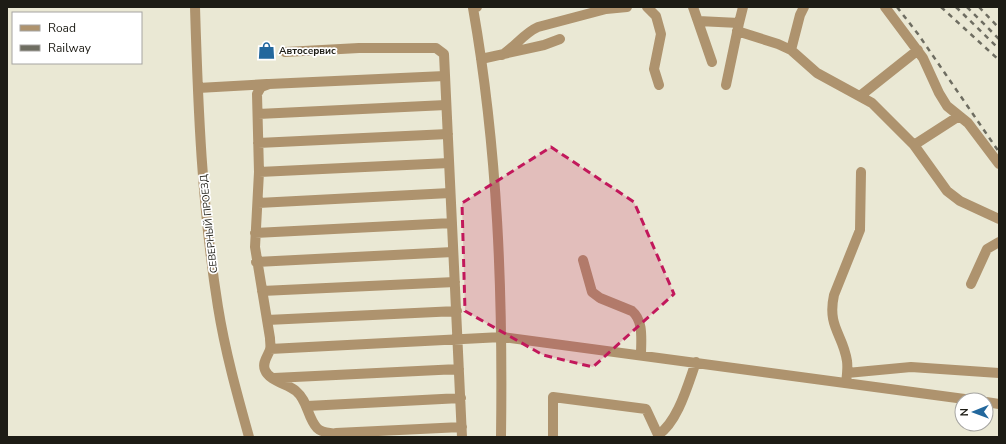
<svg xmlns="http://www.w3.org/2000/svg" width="1006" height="444" font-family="'Nunito Sans',sans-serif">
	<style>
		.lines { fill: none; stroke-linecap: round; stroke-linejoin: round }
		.minor { stroke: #ae936e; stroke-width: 10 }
		.rail { stroke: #6e6d61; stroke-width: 2.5; stroke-dasharray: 5 5; stroke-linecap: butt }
		.marked { fill: #c2185b; fill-opacity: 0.2; stroke: #c2185b; stroke-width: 3; stroke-dasharray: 8 5; stroke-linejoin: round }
		.labels { text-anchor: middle; stroke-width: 3.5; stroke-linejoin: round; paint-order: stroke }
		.poi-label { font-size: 10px; font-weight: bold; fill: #1d1c15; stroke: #fff; text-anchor: start }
		.street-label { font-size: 10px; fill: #1d1c15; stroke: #fff }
	</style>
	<rect width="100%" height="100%" fill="#eae8d4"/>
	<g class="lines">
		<path class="minor" d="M195,7C198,107 202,208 218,307C225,351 237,394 249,437
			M477,7L473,8C498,150 503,294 501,437
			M647,7L656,16L661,34L654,69L659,85
			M693,7L712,62
			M804,7L800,15L791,50L817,73L872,103L914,145L947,191L960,201L999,219
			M885,7L923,58L939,93L947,106L968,123L999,164
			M698,21L739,23L743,7
			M737,31L778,44L791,50
			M285,52L359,48H436L444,54L462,437
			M502,55C515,47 524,33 538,27L606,9L627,7
			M481,59L544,45L560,39
			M726,85L739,23
			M198,88L267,84
			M860,96L918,50
			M258,114L446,105
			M258,143L448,134
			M914,145L959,116
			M259,172L449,163
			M258,203L450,193
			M255,233L452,223
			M583,260L592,292L600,298L632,311C644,321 641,340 641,355
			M256,262L453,252
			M971,284L987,249L999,242
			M262,291L455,282
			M267,320L457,311
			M270,349L502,337L972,400
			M847,373L911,367L999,373
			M274,378L459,369
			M846,383C847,375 848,368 847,361C843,334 827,327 834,295L860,230L861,172
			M986,402L999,404
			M307,406L461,398
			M336,433L462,427
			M658,435C678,422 688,384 696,362
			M342,437C334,431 324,435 317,428C307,417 308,401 296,391C288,384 269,381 265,370C262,363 267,357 270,350C271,347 270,342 270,338L255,247L259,172L257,94L261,87L269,84L445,76
			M553,437V397L646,409L659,437"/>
		<path class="rail" d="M897,7L918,34L999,152
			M941,7L999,60
			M956,7L999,49
			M967,7L999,39
			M979,7L999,28"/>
	</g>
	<path class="marked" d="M551,147L634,202L674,294L593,367L543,355L465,311L462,203Z"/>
	<defs>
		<symbol id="shop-bare" viewBox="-9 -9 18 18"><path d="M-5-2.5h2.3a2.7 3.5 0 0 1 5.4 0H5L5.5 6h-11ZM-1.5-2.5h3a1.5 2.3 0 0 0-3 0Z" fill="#23689d" stroke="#fff" stroke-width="2.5" paint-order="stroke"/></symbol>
	</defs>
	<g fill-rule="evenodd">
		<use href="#shop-bare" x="254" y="38" width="25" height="25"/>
	</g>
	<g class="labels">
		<g class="poi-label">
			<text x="279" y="54">Автосервис</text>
		</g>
		<g class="street-label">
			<text transform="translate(208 224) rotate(-96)" y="4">СЕВЕРНЫЙ ПРОЕЗД</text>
		</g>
	</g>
	<rect width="1006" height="444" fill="none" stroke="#1d1c15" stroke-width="16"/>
	<rect x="12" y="12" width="130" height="52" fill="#ffffff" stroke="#a5a4a1"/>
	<rect x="20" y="25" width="20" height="6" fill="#ae936e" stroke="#a5a4a1"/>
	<text x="48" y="32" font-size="12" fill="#1d1c15">Road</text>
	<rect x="20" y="45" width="20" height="6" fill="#6e6d61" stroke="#a5a4a1"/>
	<text x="48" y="52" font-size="12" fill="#1d1c15">Railway</text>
	<g transform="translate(974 412) rotate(269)"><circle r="19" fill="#ffffff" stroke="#a5a4a1"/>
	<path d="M0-3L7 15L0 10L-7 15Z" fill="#23689d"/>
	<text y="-6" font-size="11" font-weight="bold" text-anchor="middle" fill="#1d1c15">N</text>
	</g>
</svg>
